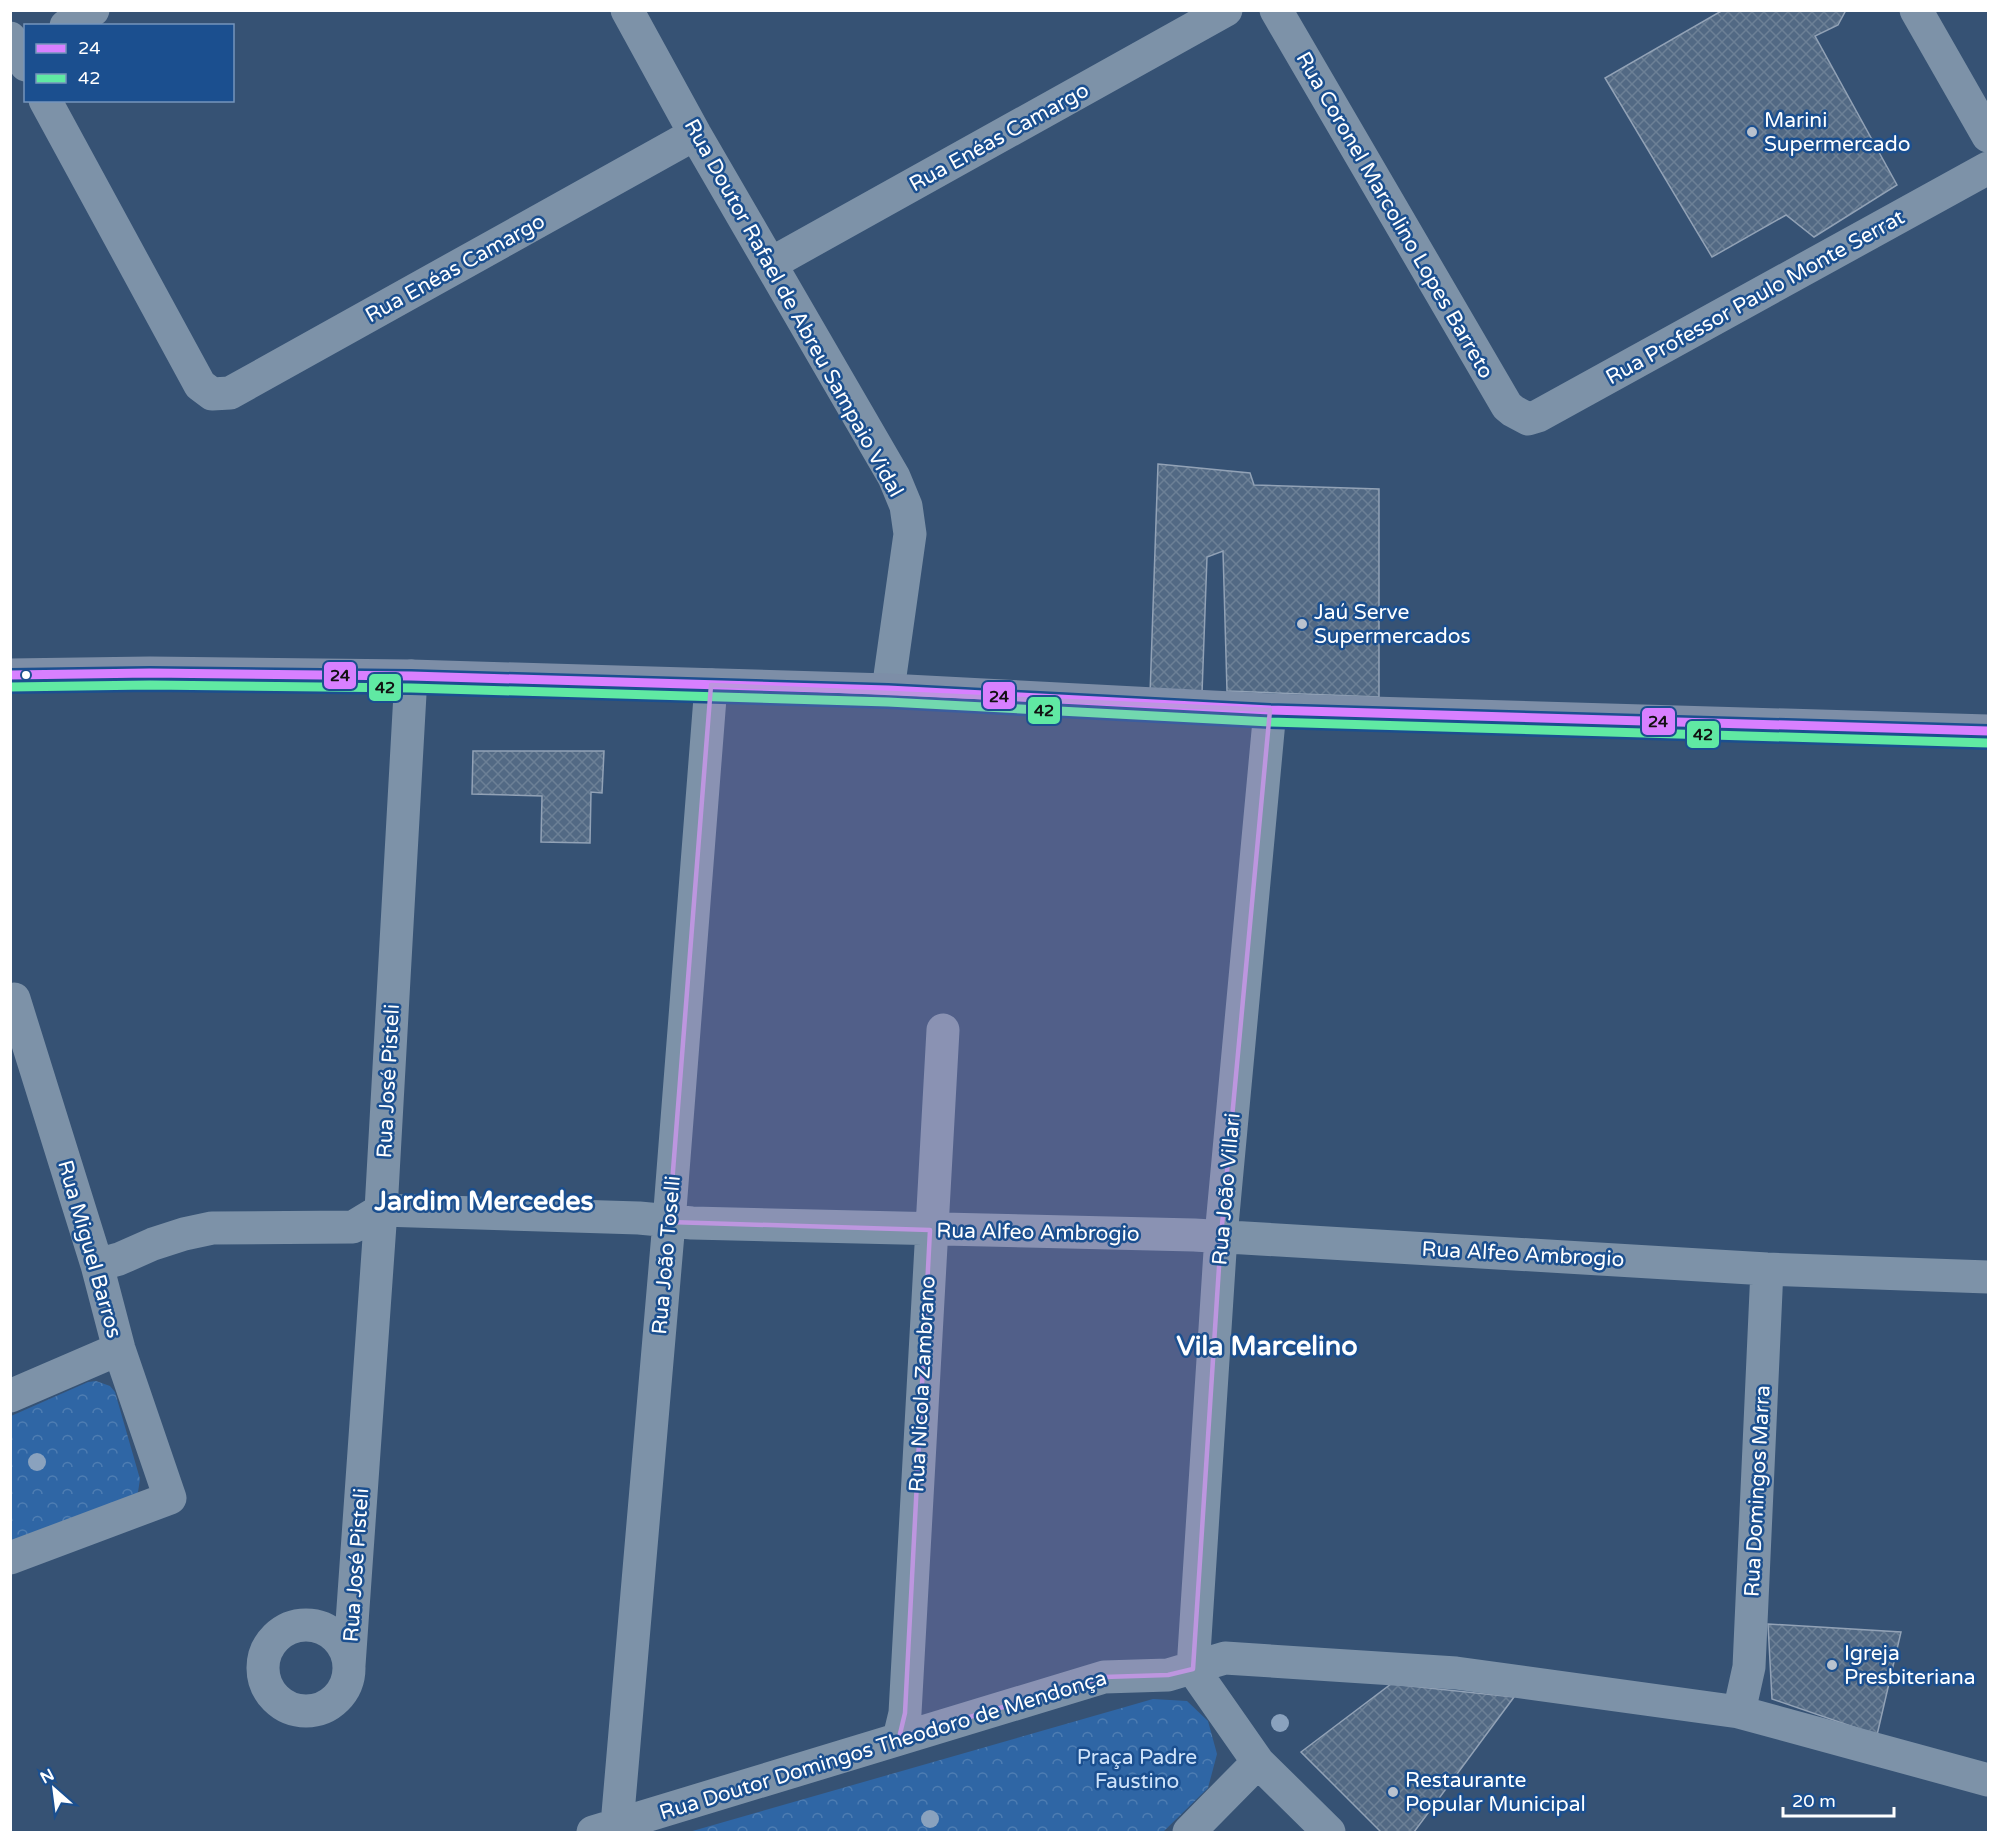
<svg xmlns="http://www.w3.org/2000/svg" width="1999" height="1843" font-family="'Varela Round',sans-serif">
	<style>
		.park { fill: url(#park-crowns) }
		.building { fill: url(#building-cross-hatch); stroke: #92a2b6; stroke-width: 1.5 }
		.lines { fill: none; stroke-linecap: round; stroke-linejoin: round }
		.minor { stroke: #7d92a8; stroke-width: 33 }
		.major { stroke: #7d8ea7; stroke-width: 33 }
		.bus-1-casing { stroke: #1b4f8f; stroke-width: 14 }
		.bus-2-casing { stroke: #1b4f8f; stroke-width: 14 }
		.bus-1 { stroke: #d880ff; stroke-width: 9 }
		.bus-2 { stroke: #60e9a3; stroke-width: 9 }
		.tree { fill: #8aa2be }
		.marked { fill: #bd96df; fill-opacity: 0.2; stroke: #bd96df; stroke-width: 4.5; stroke-linejoin: round }
		.poi-dot { fill: #b9c2ce; stroke: #1b4f8f; stroke-width: 2 }
		.bus-dot { fill: #fff; stroke: #1b4f8f; stroke-width: 2 }
		.labels { text-anchor: middle; stroke-width: 5; stroke-linejoin: round; paint-order: stroke }
		.poi-label { font-size: 21px; fill: #fff; stroke: #1b4f8f; text-anchor: start }
		.street-label { font-size: 21px; fill: #fff; stroke: #1b4f8f }
		.park-label { font-size: 21px; fill: #cfe3fa; stroke: #1b4f8f }
		.district-label { font-size: 27px; font-weight: bold; fill: #fff; stroke: #1b4f8f }
		.line-badge { stroke: #1b4f8f; stroke-width: 2 }
		.pale-badge-label { font-size: 16px; text-anchor: middle; font-weight: bold; fill: #111 }
	</style>
	<defs>
		<pattern id="park-crowns" width="20" height="18" patternUnits="userSpaceOnUse" patternTransform="scale(1.5)"><rect width="20" height="18" fill="#2f66a5"/><path d="M2 6a3 3 0 1 1 6 0M12 15a3 3 0 1 1 6 0" fill="none" stroke="#4e7db2"/></pattern>
		<pattern id="building-cross-hatch" width="8" height="8" patternUnits="userSpaceOnUse" patternTransform="scale(1.5)"><rect width="8" height="8" fill="#526984"/><path d="M0 0l8 8M0 8l8-8" fill="none" stroke="#6c8096"/></pattern>
	</defs>
	<rect width="100%" height="100%" fill="#365274"/>
	<path class="park" d="M96,1381L110,1386L115,1392L140,1479L138,1492L134,1497L11,1545V1416L88,1382Z
		M1153,1699L1187,1701L1208,1721L1217,1754L1208,1788L1163,1832H689Z"/>
	<path class="building" d="M1723,10H1846L1838,25L1815,36L1897,185L1814,237L1786,215L1712,257L1605,78Z
		M1158,464L1250,473L1254,485L1379,489V697L1227,691L1223,551L1207,557L1202,693L1150,695Z
		M473,751H604L602,793L591,792L590,843L541,842L542,796L472,794Z
		M1768,1624L1901,1632L1877,1735L1772,1699Z
		M1391,1684L1514,1697L1414,1832H1381L1301,1752Z"/>
	<g class="lines">
		<path class="minor" d="M627,10L695,134L894,477L906,506L910,534L888,690
			M1276,10L1507,406L1513,411L1528,419L1538,416L1988,168
			M1916,10L1988,136
			M66,26L93,10
			M10,38L26,65
			M45,100L200,385L212,394L230,393L695,134
			M772,263L1226,10
			M10,1000L14,999L97,1265L119,1349L170,1498L10,1558
			M97,1265L119,1259L153,1244L184,1234L212,1228L353,1227L381,1210L639,1218L692,1223L1194,1235L1767,1269L1988,1277
			M10,1396L119,1349
			M263 1668a43 43 0 1 1 86 0a43 43 0 1 1-86 0Z
			M349,1665L381,1210L411,676
			M1193,1669L1221,1236L1270,710
			M1193,1669L1258,1762L1329,1832
			M1739,1712L1749,1667L1767,1269
			M899,1738L905,1713L943,1030
			M593,1832L1104,1677L1168,1675L1225,1658L1456,1673L1739,1712L1988,1780
			M625,1832L617,1825L669,1222L711,685
			M1189,1832L1258,1762"/>
		<path class="major" d="M10,675L150,673L411,676L888,690L1270,710L1988,731"/>
		<defs>
			<path id="bus-1" d="M10,675L150,673L411,676L888,690L1270,710L1988,731"/>
			<path id="bus-2" d="M10,687L150,685L411,688L888,702L1270,722L1988,743"/>
		</defs>
		<use href="#bus-1" class="bus-1-casing"/>
		<use href="#bus-2" class="bus-2-casing"/>
		<use href="#bus-1" class="bus-1"/>
		<use href="#bus-2" class="bus-2"/>
	</g>
	<g class="tree">
		<circle cx="37" cy="1462" r="9"/>
		<circle cx="1280" cy="1723" r="9"/>
		<circle cx="930" cy="1819" r="9"/>
	</g>
	<path class="marked" d="M711,685L1270,710L1221,1236L1193,1669L1168,1675L1104,1677L899,1738L905,1713L930,1230L669,1222Z"/>
	<g class="poi-dot">
		<circle cx="1752" cy="132" r="6"/>
		<circle cx="1302" cy="624" r="6"/>
		<circle cx="1832" cy="1665" r="6"/>
		<circle cx="1393" cy="1792" r="6"/>
	</g>
	<circle class="bus-dot" cx="26" cy="675" r="5"/>
	<g class="labels">
		<g class="poi-label">
			<text x="1764" y="127">Marini<tspan x="1764" dy="24">Supermercado</tspan></text>
			<text x="1314" y="619">Jaú Serve<tspan x="1314" dy="24">Supermercados</tspan></text>
			<text x="1844" y="1660">Igreja<tspan x="1844" dy="24">Presbiteriana</tspan></text>
			<text x="1405" y="1787">Restaurante<tspan x="1405" dy="24">Popular Municipal</tspan></text>
		</g>
		<g class="street-label">
			<text transform="translate(999 137) rotate(-29)" y="7">Rua Enéas Camargo</text>
			<text transform="translate(1395 215) rotate(60)" y="7">Rua Coronel Marcolino Lopes Barreto</text>
			<text transform="translate(455 268) rotate(-29)" y="7">Rua Enéas Camargo</text>
			<text transform="translate(1755 297) rotate(-29)" y="7">Rua Professor Paulo Monte Serrat</text>
			<text transform="translate(794 308) rotate(61)" y="7">Rua Doutor Rafael de Abreu Sampaio Vidal</text>
			<text transform="translate(388 1081) rotate(-87)" y="7">Rua José Pisteli</text>
			<text transform="translate(1226 1189) rotate(-85)" y="7">Rua João Villari</text>
			<text transform="translate(1038 1232) rotate(1)" y="7">Rua Alfeo Ambrogio</text>
			<text transform="translate(90 1249) rotate(74)" y="7">Rua Miguel Barros</text>
			<text transform="translate(1523 1254) rotate(3)" y="7">Rua Alfeo Ambrogio</text>
			<text transform="translate(666 1255) rotate(-85)" y="7">Rua João Toselli</text>
			<text transform="translate(922 1384) rotate(-87)" y="7">Rua Nicola Zambrano</text>
			<text transform="translate(1757 1491) rotate(-87)" y="7">Rua Domingos Marra</text>
			<text transform="translate(356 1565) rotate(-86)" y="7">Rua José Pisteli</text>
			<text transform="translate(883 1745) rotate(-17)" y="7">Rua Doutor Domingos Theodoro de Mendonça</text>
		</g>
		<g class="park-label">
			<text x="1137" y="1764">Praça Padre<tspan x="1137" dy="24">Faustino</tspan></text>
		</g>
		<g class="district-label">
			<text x="484" y="1210">Jardim Mercedes</text>
			<text x="1267" y="1355">Vila Marcelino</text>
		</g>
	</g>
	<g class="line-badge">
		<rect x="323" y="661" width="34" height="29" rx="6" fill="#d880ff"/>
		<rect x="368" y="673" width="34" height="29" rx="6" fill="#60e9a3"/>
		<rect x="982" y="681" width="34" height="29" rx="6" fill="#d880ff"/>
		<rect x="1027" y="696" width="34" height="29" rx="6" fill="#60e9a3"/>
		<rect x="1641" y="707" width="35" height="29" rx="6" fill="#d880ff"/>
		<rect x="1686" y="720" width="34" height="29" rx="6" fill="#60e9a3"/>
	</g>
	<g class="pale-badge-label">
		<text x="340" y="681">24</text>
		<text x="385" y="693">42</text>
		<text x="999" y="702">24</text>
		<text x="1044" y="716">42</text>
		<text x="1658" y="727">24</text>
		<text x="1703" y="740">42</text>
	</g>
	<rect width="1999" height="1843" fill="none" stroke="#ffffff" stroke-width="24"/>
	<rect x="24" y="24" width="210" height="78" fill="#1b4f8f" stroke="#7695bc" stroke-width="1.5"/>
	<rect x="36" y="44" width="30" height="9" fill="#d880ff" stroke="#7695bc" stroke-width="1.5"/>
	<text x="78" y="54" font-size="18" fill="#ffffff">24</text>
	<rect x="36" y="74" width="30" height="9" fill="#60e9a3" stroke="#7695bc" stroke-width="1.5"/>
	<text x="78" y="84" font-size="18" fill="#ffffff">42</text>
	<g transform="translate(54 1789) rotate(332)" stroke="#1b4f8f" stroke-width="4.5" paint-order="stroke">
	<path d="M0-4.5L10 22L0 15L-10 22Z" fill="#ffffff"/>
	<text y="-9" font-size="16" font-weight="bold" text-anchor="middle" fill="#ffffff">N</text>
	</g>
	<path d="M1783 1807v9h111v-9" fill="none" stroke="#ffffff" stroke-width="3"/>
	<text x="1792" y="1807" font-size="18" fill="#ffffff" stroke="#1b4f8f" stroke-width="4.5" paint-order="stroke">20 m</text>
</svg>
